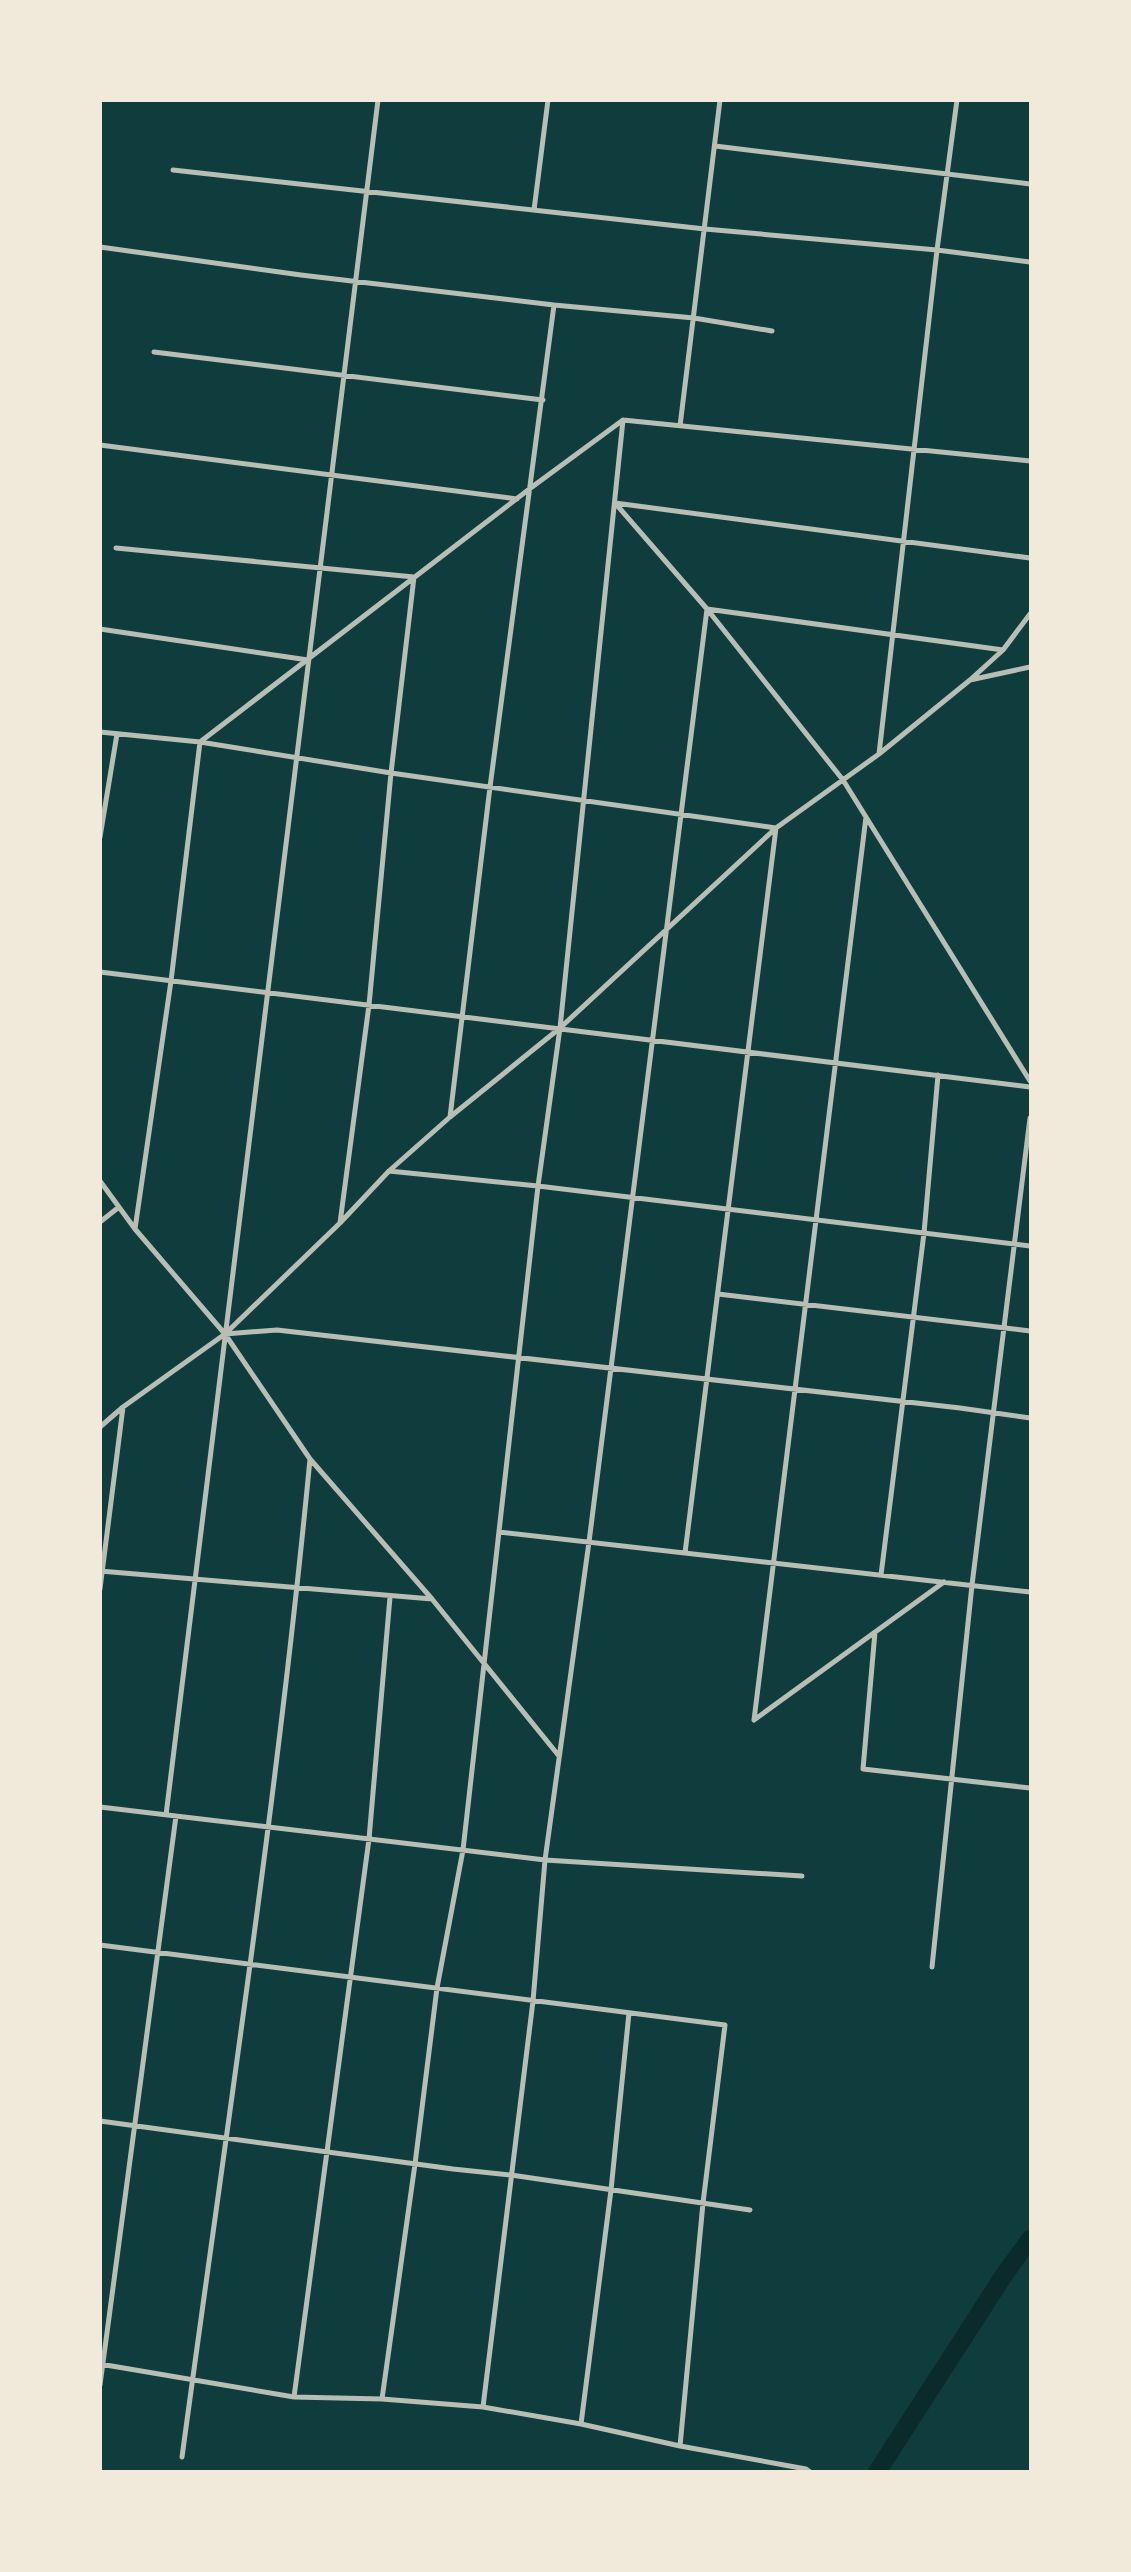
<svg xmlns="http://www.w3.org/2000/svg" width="1131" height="2572" font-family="'PT Sans',sans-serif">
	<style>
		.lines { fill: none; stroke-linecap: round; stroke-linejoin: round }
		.river { stroke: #0a2a2b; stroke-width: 18 }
		.minor { stroke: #b8beb3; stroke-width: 5 }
	</style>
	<rect width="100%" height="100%" fill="#0f3d3e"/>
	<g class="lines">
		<path class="river" d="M877,2472L1004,2275L1030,2239"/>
		<path class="minor" d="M715,146L1030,184
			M173,170L705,229L937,250L1030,262
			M534,210L548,100
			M100,247L301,275L554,305L694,318L772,331
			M154,352L543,400
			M680,426L720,100
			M100,445L517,499
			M615,503L707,609L843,780L1030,1081
			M615,503L1030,558
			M116,548L414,577L391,773L369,1005L340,1223
			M100,629L308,660
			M970,680L1030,667
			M100,732L200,742L391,773L776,828L685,1553
			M879,754L937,250L957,100
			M100,837L117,734
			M100,972L1030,1087
			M450,1117L490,787L554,305
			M389,1171L538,1186L1030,1246
			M100,1181L135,1229L225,1334L277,1330L960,1408L1030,1418
			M100,1222L119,1207
			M135,1229L171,981L200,742L532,487L623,420L1030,461
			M718,1294L1030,1331
			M225,1334L310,1459L432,1599L559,1756
			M100,1427L123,1407L225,1334L340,1223L389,1171L450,1117L560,1028L776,828L879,754L970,680L1003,650L1030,614
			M499,1532L1030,1592
			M100,1571L432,1599
			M881,1575L924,1233L938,1075
			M100,1589L123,1407
			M875,1632L863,1769L1030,1788
			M754,1720L866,817
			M754,1720L944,1582
			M100,1807L545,1860L802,1876
			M166,1815L378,100
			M100,1945L725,2025L703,2203L680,2446
			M932,1967L972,1585L1030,1118
			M100,2121L453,2169L511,2175L750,2210
			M100,2364L294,2397L382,2399L483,2407L581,2424L680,2446L806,2469L810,2472
			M100,2385L176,1816
			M294,2397L369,1839L390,1597
			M382,2399L415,2164L437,1988L463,1850L538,1186L560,1028L623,420
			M483,2407L533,2001L545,1860L589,1542L707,609L1003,650
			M581,2424L611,2190L629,2013
			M182,2457C227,2125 278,1793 310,1459"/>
	</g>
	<rect width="1131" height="2572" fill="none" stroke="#f1e9da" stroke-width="204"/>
</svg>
